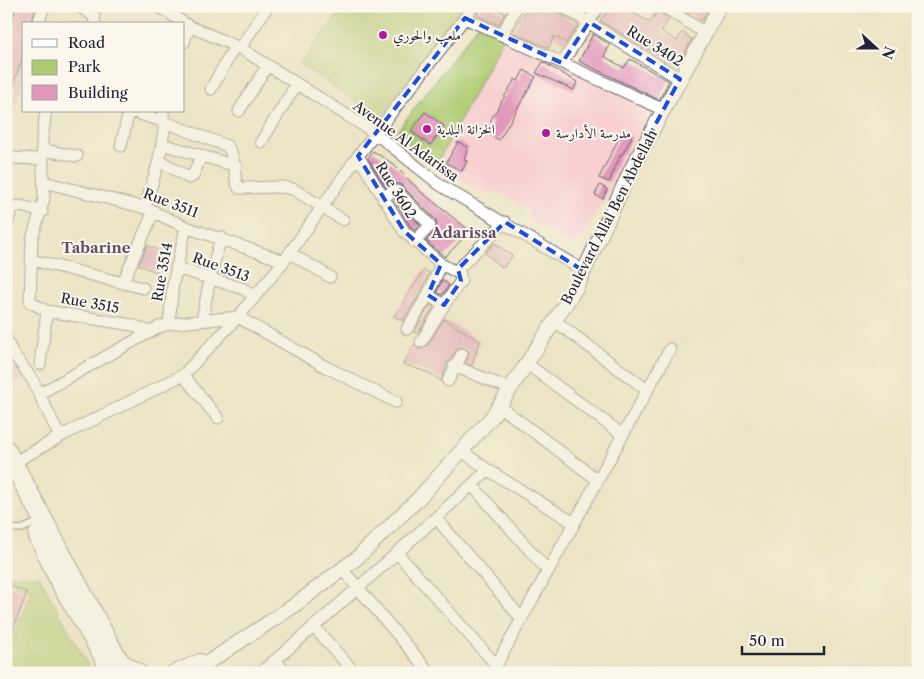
<svg xmlns="http://www.w3.org/2000/svg" width="924" height="679" font-family="'Libre Caslon Text',Amiri,serif">
	<style>
		.built { fill: #f7d0cf }
		.industrial { fill: #d2bec5 }
		.green { fill: #aecb71; stroke: #687656; fill-rule: evenodd }
		.building { fill: #e198bb }
		.lines { fill: none; stroke-linecap: round; stroke-linejoin: round }
		.service-casing { stroke: #69666b; stroke-width: 8 }
		.minor-casing { stroke: #69666b; stroke-width: 13 }
		.tertiary-casing { stroke: #69666b; stroke-width: 16 }
		.primary-casing { stroke: #69666b; stroke-width: 21 }
		.service { stroke: #fff; stroke-width: 5.5 }
		.minor { stroke: #fff; stroke-width: 11 }
		.tertiary { stroke: #fff; stroke-width: 14 }
		.primary { stroke: #fff; stroke-width: 19 }
		.marked { fill: none; stroke: #1d4ed8; stroke-width: 4; stroke-dasharray: 10 6; stroke-linejoin: round }
		.poi-dot { fill: #b5179e; stroke: #fbf7ec; stroke-width: 2 }
		.labels { text-anchor: middle; stroke-width: 4; stroke-linejoin: round; paint-order: stroke }
		.poi-label { font-size: 14px; fill: #22223b; stroke: #fbf7ec; text-anchor: start }
		.street-label { font-size: 14px; fill: #22223b; stroke: #fbf7ec }
		.neighbourhood-label { font-size: 15px; font-weight: bold; fill: #654b68; stroke: #fbf7ec }
	</style>
	<rect width="100%" height="100%" fill="#fbf7ec"/>
	<filter id="ink" filterUnits="userSpaceOnUse"><feTurbulence type="fractalNoise" baseFrequency=".02" numOctaves="2"/><feDisplacementMap in="SourceGraphic" scale="10" xChannelSelector="R" yChannelSelector="G"/><feConvolveMatrix kernelMatrix="1 2 1 2 8 2 1 2 1" color-interpolation-filters="sRGB"/></filter>
	<filter id="wash" filterUnits="userSpaceOnUse"><feTurbulence type="fractalNoise" baseFrequency=".0096" numOctaves="4" result="noise"/><feDisplacementMap in="SourceGraphic" scale="20" xChannelSelector="R" yChannelSelector="G"/><feGaussianBlur stdDeviation="1.12" result="paint"/><feColorMatrix in="noise" values="0 0 0 0 0 0 0 0 0 0 0 0 0 0 0 0 0 1.4 0 .05"/><feComposite in="paint" operator="in"/></filter>
	<g filter="url(#wash)">
		<rect width="100%" height="100%" fill="#ece4c4"/>
		<path class="built" d="M504,37L654,103L604,200L581,239L570,244L530,220L528,209L498,192L484,193L437,163Z"/>
		<path class="industrial" d="M6,6H49L43,24H24V78L10,123L14,213L6,217Z
			M6,331L27,376L6,390Z"/>
		<path class="green" d="M345,6H465L380,118L300,64Z
			M479,24L504,37L437,163L395,134ZM425,112L444,126L430,145L411,131Z
			M6,575L39,576L92,673H6V657L31,591L6,581Z"/>
		<g id="blocks">
			<path class="building" d="M17,6H36L31,24H24V54L7,100L6,36Z
				M481,6H490L505,13L499,25L477,15Z
				M529,6H555L558,12L578,25L566,43L554,36L549,48L512,32Z
				M611,6H634L631,12L650,22L657,11L669,19L661,31L677,41L682,32L692,39L678,66L600,21Z
				M677,6H710L702,21Z
				M593,34L610,45L604,56L624,68L630,59L669,81L659,100L579,61Z
				M543,62L577,82L574,90L536,73Z
				M524,70L536,77L499,140L487,133L493,123L490,121L515,79L518,81Z
				M425,112L444,126L430,145L411,131Z
				M622,132L632,137L622,155L621,154L609,182L599,178Z
				M458,142L468,147L464,160L467,161L462,171L446,163Z
				M373,151L393,164L420,191L470,231L445,257L426,241L437,228L436,220L400,184H392L386,187L368,158Z
				M600,185L607,189L603,199L595,195Z
				M394,199L420,225L415,231L410,226Z
				M495,243L512,256L503,268L485,253Z
				M147,245L163,253L156,272L139,265Z
				M424,270L429,273L421,292L403,321L394,316Z
				M442,280L449,285L442,295L437,292Z
				M430,305L434,307L417,334L414,332Z
				M444,319L480,341L472,365L466,363L469,354L468,350L462,347L458,348L447,363L441,381L429,373L403,364L414,345L420,349L427,346Z
				M6,584L27,592L7,646H6Z"/>
		</g>
	</g>
	<g filter="url(#ink)">
		<use href="#blocks" fill-opacity="0" stroke="#69666b" stroke-width="1"/>
		<g class="lines">
			<defs>
				<path id="service" d="M6,528L22,529L33,524"/>
				<path id="minor" d="M79,6L94,16L95,24
					M158,6L189,26L240,48L375,133L440,185L584,271
					M562,6L680,79
					M663,6L705,33
					M6,16L10,6
					M465,18L664,110
					M38,24L44,6
					M502,35L517,6
					M184,42L189,26
					M240,48L268,6
					M562,63L599,6
					M211,89L235,46
					M46,111L42,140L44,199L32,239L30,302L47,311L132,325L150,332
					M130,111L162,121L227,146C238,160 232,177 239,188L282,187L293,189L343,220
					M239,111L267,66
					M261,142L296,85
					M162,144L236,166
					M121,146L129,111
					M43,150L77,156
					M358,156L404,231L441,264L460,274L461,281L444,305
					M6,158L43,159
					M159,160L189,178L193,176L201,156
					M44,182L145,208L186,227L284,261
					M383,199L392,191H397L429,224L430,226L414,242
					M145,208L159,160L164,131L163,111
					M6,227L12,207L21,206L42,212
					M290,253L330,277
					M32,260L143,288
					M176,268L244,289L255,297
					M456,271L505,222
					M123,282L154,211
					M202,320L210,278L221,237
					M555,321L647,390
					M169,324L173,284L186,227
					M407,329L428,295L441,264
					M6,339L12,352L32,379L60,437
					M421,342L444,305L428,295
					M40,364L47,311
					M527,364L623,435
					M454,366L511,389
					M183,375L218,418
					M448,381L462,354
					M39,394L159,327L169,324L238,317L324,366L396,402
					M499,406L598,480
					M462,451L488,470L574,523
					M13,463L63,435L183,375L238,317L284,261L358,156L474,6
					M472,485L548,571
					M436,518L522,619
					M398,554L496,665
					M342,569L430,673
					M313,626L355,673
					M275,660L286,673
					M260,673C338,607 413,539 488,470
					M492,673L670,349"/>
				<path id="tertiary" d="M172,673L200,661
					M192,673L292,607L357,558L418,499L492,417L576,288L633,166L720,6"/>
				<path id="primary" d="M6,450L115,655L122,664L137,673
					M38,535L60,582L105,659L109,673"/>
			</defs>
			<use href="#service" class="service-casing"/>
			<use href="#minor" class="minor-casing"/>
			<use href="#tertiary" class="tertiary-casing"/>
			<use href="#primary" class="primary-casing"/>
			<use href="#service" class="service"/>
			<use href="#minor" class="minor"/>
			<use href="#tertiary" class="tertiary"/>
			<use href="#primary" class="primary"/>
		</g>
	</g>
	<path d="M0 0H924V679H0ZM465,18L562,63L589,22L680,79L633,166L584,271L505,222L458,269L461,281L444,305L428,295L441,264L404,231L358,156Z" fill="#ece4c4" fill-opacity=".55" fill-rule="evenodd"/>
	<path class="marked" d="M465,18L562,63L589,22L680,79L633,166L584,271L505,222L458,269L461,281L444,305L428,295L441,264L404,231L358,156Z"/>
	<g class="poi-dot">
		<circle cx="383" cy="35" r="5"/>
		<circle cx="427" cy="129" r="5"/>
		<circle cx="546" cy="133" r="5"/>
	</g>
	<g class="labels">
		<g class="poi-label">
			<text x="393" y="40">ملعب والحوري</text>
			<text x="437" y="134">الخزانة البلدية</text>
			<text x="556" y="138">مدرسة الأدارسة</text>
		</g>
		<g class="street-label">
			<text transform="translate(655 46) rotate(32)" y="5">Rue 3402</text>
			<text transform="translate(406 141) rotate(36)" y="5">Avenue Al Adarissa</text>
			<text transform="translate(396 190) rotate(58)" y="5">Rue 3602</text>
			<text transform="translate(171 203) rotate(21)" y="5">Rue 3511</text>
			<text transform="translate(609 217) rotate(-63)" y="5">Boulevard Allal Ben Abdellah</text>
			<text transform="translate(221 267) rotate(20)" y="5">Rue 3513</text>
			<text transform="translate(162 272) rotate(-80)" y="5">Rue 3514</text>
			<text transform="translate(90 303) rotate(10)" y="5">Rue 3515</text>
		</g>
		<g class="neighbourhood-label">
			<text x="464" y="238">Adarissa</text>
			<text x="96" y="253">Tabarine</text>
		</g>
	</g>
	<rect width="924" height="679" fill="none" stroke="#fbf7ec" stroke-width="25"/>
	<rect x="22" y="22" width="162" height="90" fill="#fbf7ec" stroke="#a4a2a5"/>
	<rect x="32" y="39" width="25" height="8" fill="#ffffff" stroke="#a4a2a5"/>
	<text x="68" y="48" font-size="15" fill="#22223b">Road</text>
	<rect x="32" y="60" width="25" height="15" fill="#aecb71" stroke="#a4a2a5"/>
	<text x="68" y="72" font-size="15" fill="#22223b">Park</text>
	<rect x="32" y="85" width="25" height="15" fill="#e198bb" stroke="#a4a2a5"/>
	<text x="68" y="98" font-size="15" fill="#22223b">Building</text>
	<g transform="translate(876 48) rotate(111)" stroke="#fbf7ec" stroke-width="4" paint-order="stroke">
	<path d="M0-4L9 19L0 12L-9 19Z" fill="#22223b"/>
	<text y="-8" font-size="14" font-weight="bold" text-anchor="middle" fill="#22223b">N</text>
	</g>
	<path d="M742 646v8h82v-8" fill="none" stroke="#22223b" stroke-width="2.5"/>
	<text x="749" y="646" font-size="15" fill="#22223b" stroke="#fbf7ec" stroke-width="4" paint-order="stroke">50 m</text>
</svg>
